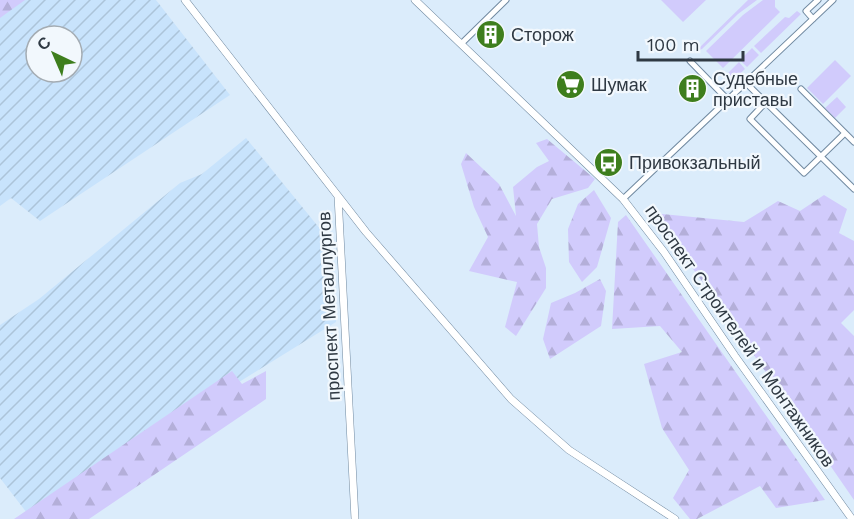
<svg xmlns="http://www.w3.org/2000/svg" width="854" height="519" font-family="'Work Sans',sans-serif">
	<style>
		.industrial { fill: url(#industrial-furrows); fill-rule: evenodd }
		.grass { fill: #d1cbfc }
		.forest { fill: url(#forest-firs) }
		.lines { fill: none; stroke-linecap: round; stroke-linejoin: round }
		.minor-casing { stroke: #7089a0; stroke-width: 7 }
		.tertiary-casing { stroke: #7089a0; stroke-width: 8 }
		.minor { stroke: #fff; stroke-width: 5 }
		.tertiary { stroke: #fff; stroke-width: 7 }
		.labels { text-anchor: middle; stroke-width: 4.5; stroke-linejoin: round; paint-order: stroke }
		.poi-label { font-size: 18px; fill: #2f3943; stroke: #f2f8fd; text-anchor: start }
		.street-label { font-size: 18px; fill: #2f3943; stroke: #f2f8fd }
	</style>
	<defs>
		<pattern id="industrial-furrows" width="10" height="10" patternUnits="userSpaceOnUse" patternTransform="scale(1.5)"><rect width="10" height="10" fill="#c8e3fc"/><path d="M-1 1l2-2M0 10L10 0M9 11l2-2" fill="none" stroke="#acc4d9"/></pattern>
		<pattern id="forest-firs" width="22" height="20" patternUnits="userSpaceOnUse" patternTransform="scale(1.5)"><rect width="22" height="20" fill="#d1cbfc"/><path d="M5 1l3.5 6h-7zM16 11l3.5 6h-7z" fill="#b4afd9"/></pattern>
	</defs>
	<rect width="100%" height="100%" fill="#dbecfb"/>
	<path class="industrial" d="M14,0H156L230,95L40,221L11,198L0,206V9ZM36,36H72V72H36Z
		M246,138L325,235L336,322L27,513L0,478V325L39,299L180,183L202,174Z"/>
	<path class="grass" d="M661,0H706L683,22Z
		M748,0H757L738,14L702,49L695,52Z
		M763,0H775V7L780,12L723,68L706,51L743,15Z
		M797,11L801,14L761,53L754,46L785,17L789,18Z
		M752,48L759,55L747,67L740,60Z
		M835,60L851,76L823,104L807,88Z
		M739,62L745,69L733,80L727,74Z
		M837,97L846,107L835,118L825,108Z"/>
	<path class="forest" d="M0,0H25L0,18Z
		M547,139L595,179L588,188L552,199L537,224L539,247L546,268V288L516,336L505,327L517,282L469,271L488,237L474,207L461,164L466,153L499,184L516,216L513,187L537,167L549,161L536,143Z
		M594,190L611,218L597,267L582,282L569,262L568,229L578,204Z
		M824,195L847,209L839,233L854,241V310L841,323L854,336V500L718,303L652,213L744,222L778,201L800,211Z
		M626,215L825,500L776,508L760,486L697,519H690L673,498L689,470L662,428L644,364L682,352L660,326L612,329L618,222Z
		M600,279L606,291L601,326L550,359L543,339L551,303L575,293Z
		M232,371L242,384L266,371V399L89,519H14Z"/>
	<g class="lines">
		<defs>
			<path id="minor" d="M813,19L806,11L818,0
				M461,44L506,0
				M690,61L728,100
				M746,83L854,189
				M801,89L854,142
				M766,102L750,119L804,173L845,133
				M623,199L833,0"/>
			<path id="tertiary" d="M185,0L338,196L355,519
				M415,0L623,199L664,252L735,356L852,519
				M338,196L366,232L511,399L569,450L675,519"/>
		</defs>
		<use href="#minor" class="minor-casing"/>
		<use href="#tertiary" class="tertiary-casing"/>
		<use href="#minor" class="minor"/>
		<use href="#tertiary" class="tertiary"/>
	</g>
	<defs>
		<symbol id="building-disc" viewBox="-11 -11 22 22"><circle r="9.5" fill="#3e7e1d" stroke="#f2f8fd"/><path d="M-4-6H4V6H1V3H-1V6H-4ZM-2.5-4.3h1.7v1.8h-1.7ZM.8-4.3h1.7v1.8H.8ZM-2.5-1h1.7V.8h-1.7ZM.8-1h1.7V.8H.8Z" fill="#fff"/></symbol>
		<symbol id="supermarket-disc" viewBox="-11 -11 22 22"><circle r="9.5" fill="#3e7e1d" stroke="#f2f8fd"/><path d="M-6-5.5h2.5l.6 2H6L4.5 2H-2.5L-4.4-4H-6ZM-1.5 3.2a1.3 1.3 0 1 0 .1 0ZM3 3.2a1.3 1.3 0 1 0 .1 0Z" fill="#fff"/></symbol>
		<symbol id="bus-disc" viewBox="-11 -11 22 22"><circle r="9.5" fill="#3e7e1d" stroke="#f2f8fd"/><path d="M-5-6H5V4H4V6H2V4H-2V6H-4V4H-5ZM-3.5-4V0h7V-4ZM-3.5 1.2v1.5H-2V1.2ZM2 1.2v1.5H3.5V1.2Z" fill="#fff"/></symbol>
	</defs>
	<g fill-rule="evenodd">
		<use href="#building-disc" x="474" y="18" width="33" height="33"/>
		<use href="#supermarket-disc" x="554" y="68" width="33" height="33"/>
		<use href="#building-disc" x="676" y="72" width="33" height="33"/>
		<use href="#bus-disc" x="592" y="146" width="33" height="33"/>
	</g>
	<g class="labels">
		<g class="poi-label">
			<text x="511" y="41">Сторож</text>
			<text x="713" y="85">Судебные<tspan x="713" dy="21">приставы</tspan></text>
			<text x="591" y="91">Шумак</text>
			<text x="629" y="169">Привокзальный</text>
		</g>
		<g class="street-label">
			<text transform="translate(329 306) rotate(-93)" y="6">проспект Металлургов</text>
			<text transform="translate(740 336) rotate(55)" y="6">проспект Строителей и Монтажников</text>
		</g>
	</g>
	<g transform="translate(54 54) rotate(316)"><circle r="28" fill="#f2f8fd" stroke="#a4acb3" stroke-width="1.5"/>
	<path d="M0-4.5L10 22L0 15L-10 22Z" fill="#3e7e1d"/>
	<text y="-9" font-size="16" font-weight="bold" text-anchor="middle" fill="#2f3943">С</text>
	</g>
	<path d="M638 51v9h105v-9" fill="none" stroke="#2f3943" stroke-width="3"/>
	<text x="647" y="51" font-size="18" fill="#2f3943" stroke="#f2f8fd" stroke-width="4.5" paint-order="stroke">100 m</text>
</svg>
